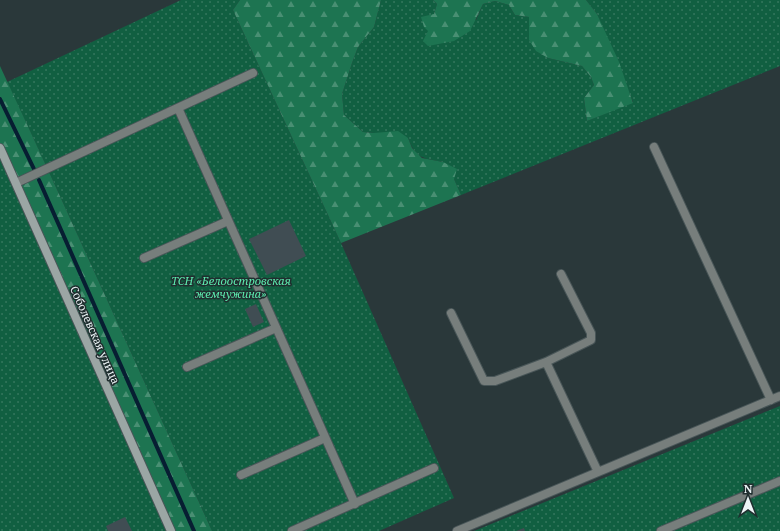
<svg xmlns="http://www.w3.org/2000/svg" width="780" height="531" font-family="'Noto Serif',serif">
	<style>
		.grass { fill: url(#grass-dots) }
		.forest { fill: url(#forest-firs) }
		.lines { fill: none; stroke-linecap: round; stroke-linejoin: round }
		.stream { stroke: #071e32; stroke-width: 4 }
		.building { fill: #404d53 }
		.street-casing { stroke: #495658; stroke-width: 10 }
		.secondary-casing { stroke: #495658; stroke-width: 10 }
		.street { stroke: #777e7c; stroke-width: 8 }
		.secondary { stroke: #9ba6a4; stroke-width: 8 }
		.labels { text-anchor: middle; stroke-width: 3; stroke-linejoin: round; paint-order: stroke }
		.park-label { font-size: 11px; font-style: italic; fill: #5dedaf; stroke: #202e2f }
		.street-label { font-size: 11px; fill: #ecf5f6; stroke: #202e2f }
	</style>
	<defs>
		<pattern id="grass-dots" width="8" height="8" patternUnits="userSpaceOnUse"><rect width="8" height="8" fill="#115f41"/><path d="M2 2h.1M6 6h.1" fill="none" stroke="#34775d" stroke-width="1.8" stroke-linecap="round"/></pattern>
		<pattern id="forest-firs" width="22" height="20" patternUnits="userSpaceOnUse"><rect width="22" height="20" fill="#1d7451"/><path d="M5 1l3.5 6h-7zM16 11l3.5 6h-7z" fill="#498f73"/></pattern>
	</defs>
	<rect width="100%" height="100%" fill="#2a383a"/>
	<path class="grass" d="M181,0H240L233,10L341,243L454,498L379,531H212L49,172L7,82Z
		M381,0H433L437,4L434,14L476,20L483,4L495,1L509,5L515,15L529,17V40L548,58L582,66L591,77L594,85L584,98L587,121L633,102L597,14L586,0H780V66L461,195L454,179L443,162C423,158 416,159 408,138L374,133L363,132L344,115L342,94L352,63L358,47L374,27Z
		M0,149L171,531H0Z
		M780,406V531H474Z"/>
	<path class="forest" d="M240,0H381L374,27L358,47L352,63L342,94L344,115L363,132L374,133L398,131L408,138L412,148L422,158L443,162L457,169L454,179L461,195L341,243L233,10Z
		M433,0H586L597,14L619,62L633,103L587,121L584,98L594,85L591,77L582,66L548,58L536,51L529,40V17L515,15L509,5L495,1L483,4L470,31L454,41L428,46L423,41L428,31L424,27L421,17L434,14L437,4Z
		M0,66L49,172L212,531H171L0,149Z"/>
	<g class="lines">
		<path class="stream" d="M0,99L34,169
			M39,180L194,531"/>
	</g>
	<path class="building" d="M289,220L306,256L267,275L249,239Z
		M256,304L264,322L253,327L245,309Z
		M125,517L132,531H108L106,526Z
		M524,528L525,531H516Z"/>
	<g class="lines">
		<defs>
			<path id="street" d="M178,108L355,504
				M654,147L771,400
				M16,183L253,73
				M144,258L228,221
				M451,313L484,381H495L546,362L591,340V333L561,274
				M546,362L598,472
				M187,367L276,328
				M241,475L325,438
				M292,531L434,468
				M457,531L780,396
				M661,531L780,481"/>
			<path id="secondary" d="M0,148L171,531"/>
		</defs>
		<use href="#street" class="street-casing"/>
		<use href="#secondary" class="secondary-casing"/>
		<use href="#street" class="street"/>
		<use href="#secondary" class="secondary"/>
	</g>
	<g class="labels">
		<g class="park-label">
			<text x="231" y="285">ТСН «Белоостровская<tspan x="231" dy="13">жемчужина»</tspan></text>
		</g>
		<g class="street-label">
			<text transform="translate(95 335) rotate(66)" y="4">Соболевская улица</text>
		</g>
	</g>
	<g transform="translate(748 499)" stroke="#202e2f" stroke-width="3" paint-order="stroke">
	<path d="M0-3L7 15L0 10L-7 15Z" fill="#ecf5f6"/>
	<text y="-6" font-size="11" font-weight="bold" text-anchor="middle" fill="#ecf5f6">N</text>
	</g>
</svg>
